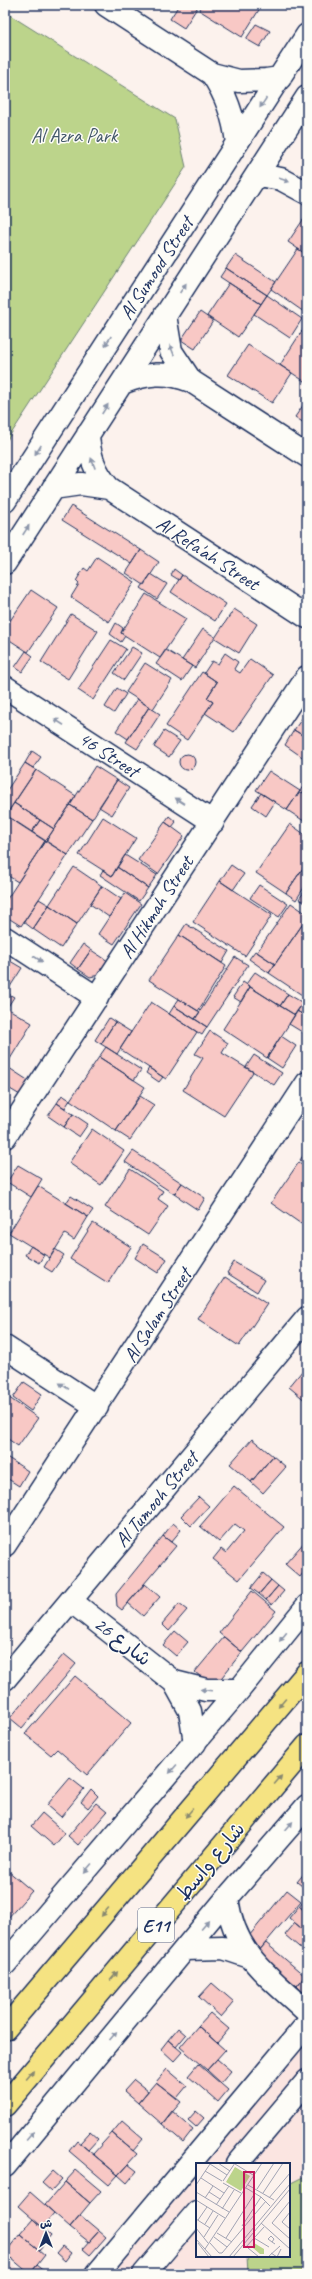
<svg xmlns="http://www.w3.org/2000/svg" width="312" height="2279" font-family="Caveat,'Playpen Sans Arabic',sans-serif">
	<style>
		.built { fill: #fbe5e1 }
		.green { fill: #bcd48b; stroke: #6c8274 }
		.building { fill: #f8c8c5; stroke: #1b2f5e }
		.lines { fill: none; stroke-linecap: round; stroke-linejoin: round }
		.minor-casing { stroke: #1b2f5e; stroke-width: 25 }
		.highway-casing { stroke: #1b2f5e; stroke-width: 25 }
		.minor { stroke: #fdfcf7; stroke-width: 22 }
		.highway { stroke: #f5e382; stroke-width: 22 }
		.oneway { fill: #8c96aa }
		.oneway2 { fill: #888970 }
		.labels { text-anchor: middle; stroke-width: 3; stroke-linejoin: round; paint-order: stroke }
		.shield { fill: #fdfcf7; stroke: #5f6c8c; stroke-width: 1 }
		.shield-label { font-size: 19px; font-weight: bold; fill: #1b2f5e }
		.park-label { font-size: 20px; fill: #435869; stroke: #fdfcf7 }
		.street-label { font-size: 20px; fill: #1b2f5e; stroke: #fdfcf7 }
		.inset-road { fill: none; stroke: #a2a4b4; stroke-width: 1 }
		.view { fill: #c2185b; fill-opacity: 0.15; stroke: #c2185b; stroke-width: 2 }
		.inset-edge { fill: none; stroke: #1b2f5e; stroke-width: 2 }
	</style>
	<rect width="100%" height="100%" fill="#fcf2ed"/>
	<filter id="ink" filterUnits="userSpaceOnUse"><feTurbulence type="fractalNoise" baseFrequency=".025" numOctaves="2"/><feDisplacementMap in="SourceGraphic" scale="8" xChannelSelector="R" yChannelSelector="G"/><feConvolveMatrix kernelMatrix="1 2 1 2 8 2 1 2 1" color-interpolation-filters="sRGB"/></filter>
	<g filter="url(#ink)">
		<path class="built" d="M307,2043V2274H112L197,2173V2256H289V2164H205Z
			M5,2258L25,2274H5Z"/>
		<path class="green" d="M5,12L175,119L186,167L5,443Z
			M307,2175V2274H248L247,2256H289V2184Z"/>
		<path class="building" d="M179,5H199L184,28L170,19Z
			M203,5H262L242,37L199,10Z
			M256,24L270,31L260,47L246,39Z
			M305,217L307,218V255L288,242Z
			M298,249L307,255V308L304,312L271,289Z
			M235,255L276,282L267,295L226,268Z
			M226,268L267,295L261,304L220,277Z
			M229,283L261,304L238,337L207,316Z
			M267,295L302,319L290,338L254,314Z
			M200,312L213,321L195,349L181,340Z
			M307,323V383L280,365Z
			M248,345L292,373L272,403L228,375Z
			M306,401L307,402V425L295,417Z
			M71,506L141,550L132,564L62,520Z
			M141,550L159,562L144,585L126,573Z
			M97,557L135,582L109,622L71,597L79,584L76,581L84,568L88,571Z
			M174,569L182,575L179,580L171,575Z
			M151,574L167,584L157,599L141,588Z
			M182,575L226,604L215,621L171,592Z
			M31,590L58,608L28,652L5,637V628Z
			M146,594L186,619L160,658L121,633Z
			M234,609L257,624L239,653L215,638Z
			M71,614L98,631L68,679L41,662Z
			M116,623L123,628L121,633L125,636L121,642L110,634Z
			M203,629L215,637L195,668L182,660Z
			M111,640L126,649L93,700L78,690Z
			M132,647L142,653L124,680L114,673Z
			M166,650L192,666L182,681L156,664Z
			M26,651L33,656L22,672L15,667Z
			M225,653L238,662L234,669L240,673L250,659L273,675L234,732L205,713L213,702L207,698L217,682L204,673L212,661L218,664Z
			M145,663L172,680L153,709L126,692Z
			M202,672L217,682L207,698L213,702L187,740L166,726Z
			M117,688L126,694L114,713L105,707Z
			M137,699L149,707L128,739L116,731Z
			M149,707L160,714L137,749L126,742Z
			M307,711V738L294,730Z
			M294,730L307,738V756L305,759L285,745Z
			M164,731L180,741L169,757L154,747Z
			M32,751L41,757L33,768L25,763Z
			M179 762a8 8 0 1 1 16 0a8 8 0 1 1-16 0Z
			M25,763L36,770L6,815L5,793Z
			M95,766L117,780L92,819L70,805Z
			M36,770L76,796L54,829L14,803Z
			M269,771L300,791L287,810L256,790Z
			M307,779V795L300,791Z
			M117,780L129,788L112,815L99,807Z
			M300,791L307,795V823L287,810Z
			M261,793L275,802L266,816L252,806Z
			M14,803L40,820L32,832L6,815Z
			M70,805L92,819L68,855L46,841Z
			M5,815L45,841L18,882L5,874Z
			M169,816L176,822L172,827L165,822Z
			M103,817L136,838L112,876L79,855Z
			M40,820L54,829L46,841L32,832Z
			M165,822L184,836L158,874L138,860Z
			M290,824L307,836V862L286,893L256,873Z
			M45,841L68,855L21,926L5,916V902Z
			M125,855L157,875L148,888L117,867Z
			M307,862V883L296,900L286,893Z
			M231,865L244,874L233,890L220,881Z
			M74,867L102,886L77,924L49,905Z
			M117,867L148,888L139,901L100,875L103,870L112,876Z
			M220,881L272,915L245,956L193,922Z
			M259,885L288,904L279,917L250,898Z
			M102,886L121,899L109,917L90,904Z
			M307,888V904L299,899Z
			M125,893L141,904L114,944L98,934Z
			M39,899L49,905L33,929L24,922Z
			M291,903L307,914V918L275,964L257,952Z
			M49,905L77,924L61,948L33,929Z
			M304,922L307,924V995L305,997L269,973Z
			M186,924L229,951L222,963L179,935Z
			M179,935L226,966L198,1011L149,980Z
			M83,944L91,950L78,969L70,963Z
			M91,950L108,961L99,975L90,977L78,969Z
			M255,951L275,964L269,973L249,959Z
			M235,957L248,965L207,1027L195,1019Z
			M5,958L22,968L6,993L5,992Z
			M255,972L288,994L280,1006L246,984Z
			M243,982L250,987L241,1002L233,997Z
			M250,987L295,1015L267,1058L223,1029Z
			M5,992L14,997L7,1008L32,1023L10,1059L5,1056Z
			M288,994L303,1003L295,1015L280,1006Z
			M179,999L200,1012L195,1019L174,1006Z
			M151,1002L197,1032L166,1079L120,1049Z
			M303,1003L307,1006V1017L297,1011Z
			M174,1006L207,1027L202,1035L169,1014Z
			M297,1011L307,1017V1035L289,1024Z
			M109,1018L115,1022L101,1044L95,1040Z
			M115,1022L131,1032L117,1054L101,1044Z
			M210,1031L228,1043L222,1053L253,1072L224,1116L183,1090L203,1058L195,1054Z
			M281,1036L296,1046L282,1068L267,1058Z
			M106,1047L141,1070L134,1080L99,1057Z
			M254,1055L282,1073L274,1085L246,1067Z
			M99,1057L145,1087L116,1131L70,1100Z
			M6,1066L29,1081L20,1095L5,1086Z
			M149,1068L163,1077L159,1082L146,1073Z
			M62,1095L70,1100L65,1108L57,1103Z
			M140,1096L154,1105L130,1140L116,1131Z
			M57,1103L73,1114L64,1127L48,1116Z
			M73,1114L88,1124L79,1137L64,1127Z
			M92,1129L124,1151L101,1185L69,1163Z
			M307,1150V1165L300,1160Z
			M133,1151L182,1183L174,1194L125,1162Z
			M299,1162L307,1168V1228L271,1203Z
			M18,1165L42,1179L31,1197L7,1182Z
			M130,1169L163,1191L158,1199L168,1206L148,1235L105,1207Z
			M182,1183L205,1198L198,1210L174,1194Z
			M38,1186L88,1217L74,1240L65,1234L50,1258L9,1233Z
			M71,1196L93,1210L88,1217L66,1203Z
			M93,1223L131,1247L108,1283L70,1259Z
			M143,1244L167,1259L158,1273L135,1258Z
			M31,1246L44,1255L39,1263L25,1255Z
			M55,1249L64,1255L52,1272L44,1267Z
			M234,1262L264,1280L257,1292L227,1273Z
			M225,1277L267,1304L239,1346L198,1319Z
			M307,1365V1402L289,1387Z
			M24,1382L42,1394L31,1411L13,1398Z
			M5,1395L38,1418L18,1446L5,1437Z
			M252,1439L273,1456L251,1482L230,1464Z
			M5,1456L28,1471L19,1486L5,1477Z
			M273,1456L286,1467L263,1493L251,1482Z
			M234,1486L284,1527L239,1580L213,1559L221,1549L226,1553L244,1531L235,1524L219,1542L200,1526Z
			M199,1497L209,1506L191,1526L181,1516Z
			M173,1523L181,1530L171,1542L163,1536Z
			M163,1536L176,1546L122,1610L117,1606L116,1594Z
			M307,1539V1568L300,1577L285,1564Z
			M263,1573L271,1580L259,1594L251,1588Z
			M271,1580L278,1586L266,1600L259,1594Z
			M145,1584L160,1597L143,1616L128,1603Z
			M278,1586L284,1591L272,1605L266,1600Z
			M252,1591L276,1611L242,1652L219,1633Z
			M179,1604L187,1610L169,1631L162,1624Z
			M175,1631L188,1642L176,1656L163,1645Z
			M224,1637L242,1652L218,1682H207L195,1672Z
			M64,1654L76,1664L22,1728L10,1718Z
			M75,1676L131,1723L87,1775L57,1749L51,1755L25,1734Z
			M70,1778L84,1789L61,1817L47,1805Z
			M91,1789L98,1796L88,1808L81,1802Z
			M96,1803L107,1812L78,1845L68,1836Z
			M42,1813L65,1833L54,1846L31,1826Z
			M7,1870L32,1891L7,1919L5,1917V1873Z
			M306,1871L307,1872V1890L297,1882Z
			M287,1890L301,1901L257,1953L244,1942Z
			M307,1896V1913L299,1906Z
			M299,1906L307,1913V1933L289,1918Z
			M295,1923L307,1933V1949L305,1952L285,1935Z
			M266,1943L305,1976L297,1986L257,1953Z
			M305,1976L307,1977L306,1995L297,1986Z
			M212,1983L234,2002L221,2017L199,1997Z
			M210,2013L229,2029L217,2043L198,2026Z
			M198,2026L225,2050L207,2070L180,2047Z
			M178,2028L186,2035L176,2047L168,2040Z
			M168,2040L182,2052L174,2061L161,2049Z
			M217,2059L231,2071L221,2083L207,2070Z
			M198,2064L228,2090L218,2102L188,2076Z
			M167,2069L187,2086L177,2098L156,2082Z
			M134,2080L148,2091L138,2103L124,2091Z
			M156,2082L181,2102L162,2124L138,2103Z
			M172,2111L193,2129L183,2142L162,2124Z
			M196,2111L204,2118L196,2127L188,2120Z
			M122,2121L143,2139L133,2151L112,2133Z
			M90,2132L98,2139L88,2150L80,2143Z
			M112,2133L137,2154L118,2175L93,2154Z
			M77,2141L118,2175L109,2185L69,2151Z
			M128,2164L137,2171L127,2183L118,2175Z
			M76,2170L101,2191L90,2203L65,2182Z
			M53,2171L62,2179L51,2191L42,2183Z
			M65,2182L90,2203L70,2227L45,2205Z
			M30,2192L54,2213L42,2227L18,2206Z
			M80,2215L99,2231L89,2242L70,2227Z
			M33,2219L51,2235L39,2250L20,2234Z
			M99,2231L106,2237L90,2255L83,2249Z
			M20,2234L45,2255L30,2274L5,2253Z
			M62,2246L71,2253L65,2261L56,2253Z
			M37,2265L46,2272L44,2274H30Z"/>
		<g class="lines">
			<defs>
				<path id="minor" d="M106,5L212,74L239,81L266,80L280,78
					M212,74C227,96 234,117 237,143
					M258,175L281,179L307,193
					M165,315L171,351L191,381
					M122,383C146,373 167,371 191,381L307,456
					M88,434C89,456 95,472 109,488L307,617
					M53,488L81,484L109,488
					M5,501L307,35
					M5,563L307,97
					M5,687L213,822
					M5,938L97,998
					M5,1137L307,677
					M5,1347L97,1407
					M5,1545L307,1083
					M71,1601L174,1682L190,1711L195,1743
					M5,1679L307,1318
					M174,1682L206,1690H239
					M227,1898C234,1955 269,1976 307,2012
					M185,1949L223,1948L247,1956
					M5,1964L239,1690L307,1606
					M237,2164L307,2081
					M5,2166L227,1898L307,1806
					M97,2274L307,2024
					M144,2274L197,2212"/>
				<path id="highway" d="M5,2029L307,1673
					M5,2105L307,1746"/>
			</defs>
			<use href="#minor" class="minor-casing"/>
			<use href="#highway" class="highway-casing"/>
			<use href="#minor" class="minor"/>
			<use href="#highway" class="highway"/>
		</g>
		<defs><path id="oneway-solid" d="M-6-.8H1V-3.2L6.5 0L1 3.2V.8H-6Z"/></defs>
		<g class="oneway">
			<use href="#oneway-solid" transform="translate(263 103) rotate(124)"/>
			<use href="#oneway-solid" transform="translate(284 180) rotate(20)"/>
			<use href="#oneway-solid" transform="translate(183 288) rotate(-56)"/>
			<use href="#oneway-solid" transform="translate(108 341) rotate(123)"/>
			<use href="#oneway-solid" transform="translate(172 350) rotate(-112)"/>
			<use href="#oneway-solid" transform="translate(105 409) rotate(-57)"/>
			<use href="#oneway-solid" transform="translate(38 450) rotate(123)"/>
			<use href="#oneway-solid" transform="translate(93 463) rotate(-111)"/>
			<use href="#oneway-solid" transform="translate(26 530) rotate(-57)"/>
			<use href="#oneway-solid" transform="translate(59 722) rotate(-147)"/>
			<use href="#oneway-solid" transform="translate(180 801) rotate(-147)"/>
			<use href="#oneway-solid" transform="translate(38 959) rotate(33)"/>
			<use href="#oneway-solid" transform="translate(64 1386) rotate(-147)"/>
			<use href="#oneway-solid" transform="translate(283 1637) rotate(129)"/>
			<use href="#oneway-solid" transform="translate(206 1690) rotate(-173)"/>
			<use href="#oneway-solid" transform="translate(173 1769) rotate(131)"/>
			<use href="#oneway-solid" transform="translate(289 1826) rotate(-49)"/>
			<use href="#oneway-solid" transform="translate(88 1868) rotate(131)"/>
			<use href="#oneway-solid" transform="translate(205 1925) rotate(-50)"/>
			<use href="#oneway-solid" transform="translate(113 2036) rotate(-50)"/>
			<use href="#oneway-solid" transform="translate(30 2136) rotate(-50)"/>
		</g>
		<g class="oneway2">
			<use href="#oneway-solid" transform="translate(282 1703) rotate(130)"/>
			<use href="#oneway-solid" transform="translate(278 1780) rotate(-50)"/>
			<use href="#oneway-solid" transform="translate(189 1813) rotate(130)"/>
			<use href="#oneway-solid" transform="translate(105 1912) rotate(130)"/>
			<use href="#oneway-solid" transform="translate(114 1976) rotate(-50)"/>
			<use href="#oneway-solid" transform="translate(30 2075) rotate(-50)"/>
		</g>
	</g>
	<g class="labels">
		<rect class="shield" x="138" y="1908" width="36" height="34" rx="3"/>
		<g class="shield-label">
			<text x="156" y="1932">E11</text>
		</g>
		<g class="park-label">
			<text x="74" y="142">Al Azra Park</text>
		</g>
		<g class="street-label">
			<text transform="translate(156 268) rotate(-57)" y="7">Al Sumood Street</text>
			<text transform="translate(208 553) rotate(33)" y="7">Al Refa'ah Street</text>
			<text transform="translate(109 754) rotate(33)" y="7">46 Street</text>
			<text transform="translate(156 907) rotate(-57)" y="7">Al Hikmah Street</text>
			<text transform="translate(157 1315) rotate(-57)" y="7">Al Salam Street</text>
			<text transform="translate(156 1499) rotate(-50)" y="7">Al Tumooh Street</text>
			<text transform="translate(123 1641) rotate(38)" y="7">شارع 26</text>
			<text transform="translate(210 1861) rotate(-50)" y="7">شارع واسط</text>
		</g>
	</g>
	<g transform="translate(196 2163)">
		<rect width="94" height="94" fill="#fcf2ed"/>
		<path d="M39,4L54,13L45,28L30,19ZM58,80L68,86V91H64L57,85Z" fill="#bcd48b"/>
		<path class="inset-road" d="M22,0L34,8M14,1L31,12M39,1L57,12M9,8L26,18M5,15L28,30M27,18L39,0M27,20L45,30M0,22L14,1M52,22L78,37M50,25L65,34L74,43M61,26L78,0M0,29L33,49M13,29L24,36M67,30L87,0M9,35L17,23M73,35L94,10M0,37L29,55M94,38L76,60L94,76M20,42L33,23M26,46L38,27M94,49L86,59L94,66M0,56L14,65M2,57L11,44M65,60L94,86M9,61L17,48M46,63L65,34M0,65L12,80M21,70L36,79M8,74L22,52M18,74L31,84M30,75L59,30M58,75L73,84M0,76L16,94M76,79L78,76L75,73L72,76L76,79L79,81M2,80L13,94M14,80L23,90H26L70,38M50,84L68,64M52,85L63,94M9,86L66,0M75,90L81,94L85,86M33,94L94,21M37,94L94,26M72,94L84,83"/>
		<path class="view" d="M48,9H58V84H48Z"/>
		<rect width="94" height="94" class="inset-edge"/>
	</g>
	<rect width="312" height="2279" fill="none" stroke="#fdfcf7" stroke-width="20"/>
	<rect x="10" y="10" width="292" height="2259" fill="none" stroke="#1b2f5e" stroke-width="1.5" filter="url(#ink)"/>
	<g transform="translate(46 2233)" stroke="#fdfcf7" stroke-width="3" paint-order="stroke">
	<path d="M0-3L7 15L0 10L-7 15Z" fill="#1b2f5e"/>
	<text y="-6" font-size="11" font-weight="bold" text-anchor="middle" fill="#1b2f5e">ش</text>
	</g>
</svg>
